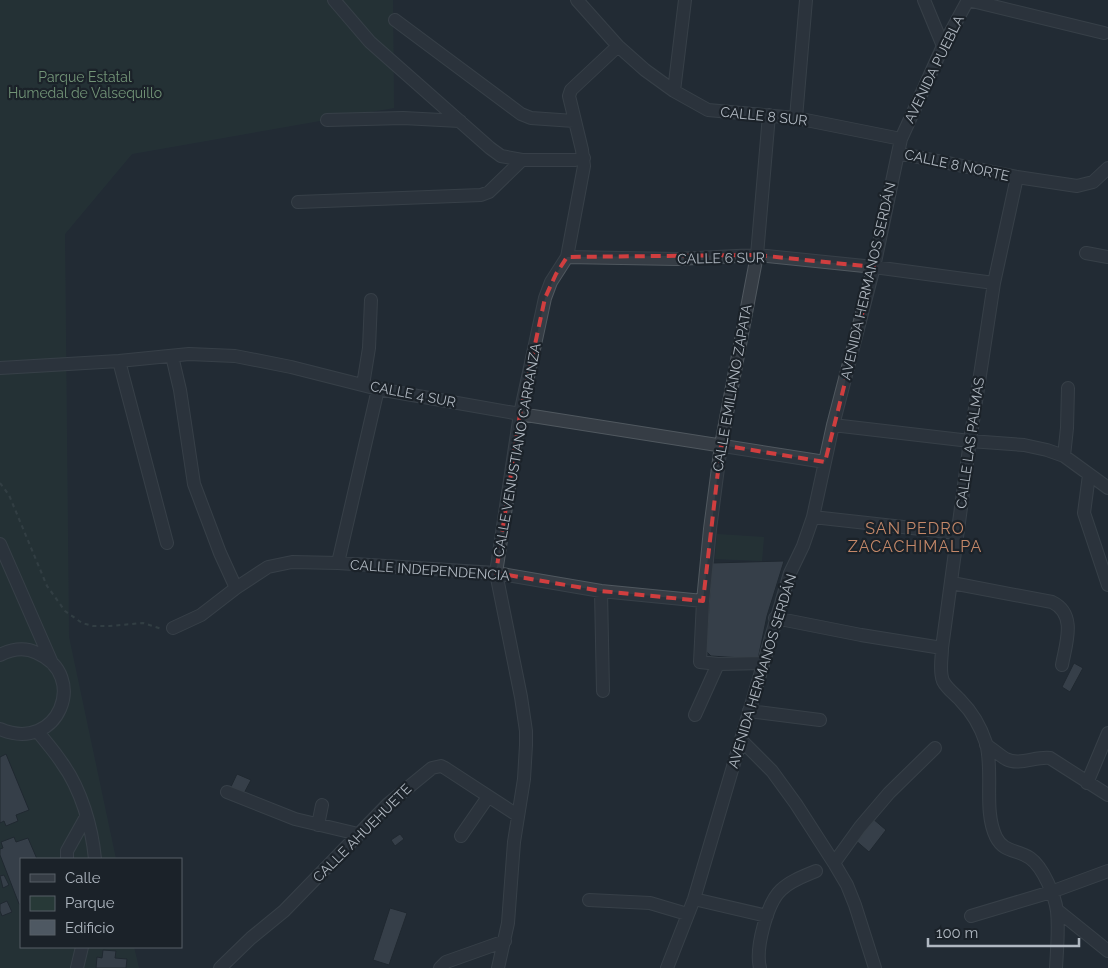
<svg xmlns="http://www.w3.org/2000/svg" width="1108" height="968" font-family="Raleway,sans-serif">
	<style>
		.green { fill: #273937 }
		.building { fill: #4e5862; stroke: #1d242b }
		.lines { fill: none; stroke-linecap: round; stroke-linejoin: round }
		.minor-casing { stroke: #50585f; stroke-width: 14 }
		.path { stroke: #465656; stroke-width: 2; stroke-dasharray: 4 4; stroke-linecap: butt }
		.minor { stroke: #363d45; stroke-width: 12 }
		.marked { fill: none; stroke: #d03e3f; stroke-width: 4; stroke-dasharray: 10 6; stroke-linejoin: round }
		.labels { text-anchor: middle; stroke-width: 4.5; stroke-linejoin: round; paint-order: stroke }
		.street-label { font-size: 14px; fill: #b0b8c1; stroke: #1b2229 }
		.park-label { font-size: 14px; fill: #729477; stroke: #1b2229 }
		.quarter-label { font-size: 16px; letter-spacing: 1px; fill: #c48869; stroke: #1b2229 }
	</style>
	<rect width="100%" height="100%" fill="#222b34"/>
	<path class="green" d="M0,0H393L394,108L132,154L65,234L69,637L116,859H21V947H134L139,968H0Z
		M717,534L764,537L762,561L715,559Z"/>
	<path class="building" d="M784,561L767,616L758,659L711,656L706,651L712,563Z
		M1074,663L1083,668L1070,692L1062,687Z
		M6,754L29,810L16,815L18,821L6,826L4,821L0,823V757Z
		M237,774L251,780L242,797L229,791Z
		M872,818L886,830L869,852L854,839Z
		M400,834L404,839L395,846L391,840Z
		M14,837L16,842L28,838L37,859H21V904H19L0,855V849L3,848L1,842Z
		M4,875L9,885L3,888L0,876Z
		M7,901L12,912L2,916L0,911V904Z
		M390,908L407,913L389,965L373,960Z
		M103,950L116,951L115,958L127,959L126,968H96L97,957L102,958Z"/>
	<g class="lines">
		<defs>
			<path id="minor" d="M334,0L370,42L490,148L501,156L522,160
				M577,0L618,46L645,70L674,91L708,110L796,118L901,139
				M924,0L943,46
				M968,0L1104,33
				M395,20L521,114L531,118L574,121
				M674,91L685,0
				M796,118L806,0
				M327,120L403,118L460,121
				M898,153L1017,177L1077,186L1093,182L1108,168
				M1017,177L994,283L970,441L942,648C942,658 939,671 943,681C947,689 956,695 961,701C972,712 981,728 986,743C994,772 983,810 996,837C1004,853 1017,849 1030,858C1043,867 1055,896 1057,911C1059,929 1057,950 1056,968
				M298,202L481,195L489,192L522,160H575L584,158
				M1086,253L1108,257
				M567,257L677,259L757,255L874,267L994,283
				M172,356L180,390L194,484L220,553L236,588
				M119,361L167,543
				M0,368L119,361L189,354L235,356L291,367L378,389L520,414L825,462
				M363,385L369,348L371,300
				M833,425L970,441L1024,445L1047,450L1064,456L1108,488
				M1064,456L1067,428L1068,388
				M1089,475L1084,513L1108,585
				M813,517L957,533
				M0,544L52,663
				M338,563L378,389
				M952,583L1052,602C1077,614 1066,643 1062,665
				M601,591L603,691
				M775,618L861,635L942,648
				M173,628L201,615L236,588L268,567L292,562L338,563L496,573L601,591L703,601
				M0,655C12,649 25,647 37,653C89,675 59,754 0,729
				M763,663L718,664L700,662L703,601L710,529L721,445L757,255L769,115
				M749,711L820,720
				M695,715L718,664
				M38,732C46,742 55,752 62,763C81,789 92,827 95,859
				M741,740L772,771L796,804L834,863L847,885L855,905L875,968
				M986,745C993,749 999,755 1006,759C1019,766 1036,756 1050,758L1108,795
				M1087,783L1108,733
				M227,792L295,819L358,834
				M318,825L322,805
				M461,836L488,797
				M67,859V851L86,817
				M834,863L860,827L889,793L935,748
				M694,899L767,916
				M589,900L650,903L687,914
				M1057,910L1108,951
				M971,916L1051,892L1108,871
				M77,968L82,947
				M220,968L251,938L284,911L388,804L432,768L441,766L445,768L517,815
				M440,968L446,962L505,941
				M498,968L508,923L514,842L524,779L526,745V731L521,697L496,573L520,414L545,298L551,282L567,257L584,166L582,150L569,96L571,90L618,46
				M667,968L694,899L790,573L803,546L813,517L833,425L874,267L901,139L943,46L968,0
				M760,968C755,949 767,903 781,890C790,881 804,876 816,871"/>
		</defs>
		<use href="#minor" class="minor-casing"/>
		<path class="path" d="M0,483L9,495L47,586L65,611L82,623L93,626H110L143,623L162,629"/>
		<use href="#minor" class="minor"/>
	</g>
	<path d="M0 0H1108V968H0ZM757,255L874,267L825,462L721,445L703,601L601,591L496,573L520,414L545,298L556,274L567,257Z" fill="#222b34" fill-opacity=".55" fill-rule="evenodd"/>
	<path class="marked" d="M757,255L874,267L825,462L721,445L703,601L601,591L496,573L520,414L545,298L556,274L567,257Z"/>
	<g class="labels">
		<g class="street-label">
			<text transform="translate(934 69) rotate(-64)" y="5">AVENIDA PUEBLA</text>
			<text transform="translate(764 116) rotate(6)" y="5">CALLE 8 SUR</text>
			<text transform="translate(957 165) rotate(12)" y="5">CALLE 8 NORTE</text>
			<text transform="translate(721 258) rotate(-1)" y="5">CALLE 6 SUR</text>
			<text transform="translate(868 281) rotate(-77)" y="5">AVENIDA HERMANOS SERDÁN</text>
			<text transform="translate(732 388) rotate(-80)" y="5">CALLE EMILIANO ZAPATA</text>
			<text transform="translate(413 394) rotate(11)" y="5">CALLE 4 SUR</text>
			<text transform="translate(970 443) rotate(-82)" y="5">CALLE LAS PALMAS</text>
			<text transform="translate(517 450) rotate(-80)" y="5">CALLE VENUSTIANO CARRANZA</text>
			<text transform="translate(430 570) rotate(4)" y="5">CALLE INDEPENDENCIA</text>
			<text transform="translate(762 671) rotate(-73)" y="5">AVENIDA HERMANOS SERDÁN</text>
			<text transform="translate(362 833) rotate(-45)" y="5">CALLE AHUEHUETE</text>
		</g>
		<g class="park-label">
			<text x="85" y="82">Parque Estatal<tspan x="85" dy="16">Humedal de Valsequillo</tspan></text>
		</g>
		<g class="quarter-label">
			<text x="915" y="534">SAN PEDRO<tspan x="915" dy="18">ZACACHIMALPA</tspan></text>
		</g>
	</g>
	<rect x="20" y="858" width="162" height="90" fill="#1b2229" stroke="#575e66"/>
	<rect x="30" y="874" width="25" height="8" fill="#363d45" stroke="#575e66"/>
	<text x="65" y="883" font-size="15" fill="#b0b8c1">Calle</text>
	<rect x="30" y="896" width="25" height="15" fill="#273937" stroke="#575e66"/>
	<text x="65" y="908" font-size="15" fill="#b0b8c1">Parque</text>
	<rect x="30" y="920" width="25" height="15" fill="#4e5862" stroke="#575e66"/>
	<text x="65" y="933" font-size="15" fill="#b0b8c1">Edificio</text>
	<path d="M928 938v8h151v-8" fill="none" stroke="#b0b8c1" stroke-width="2.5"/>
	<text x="936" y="938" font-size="15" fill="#b0b8c1" stroke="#1b2229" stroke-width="4" paint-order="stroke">100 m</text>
</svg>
